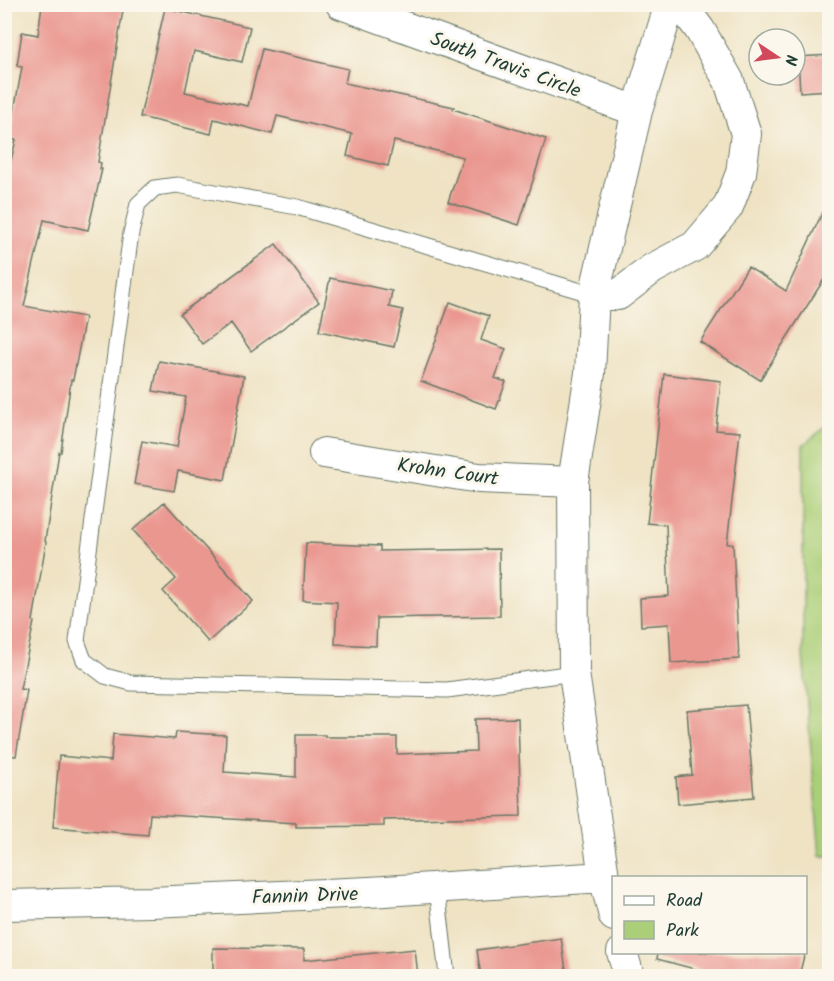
<svg xmlns="http://www.w3.org/2000/svg" width="834" height="981" font-family="Kalam,sans-serif">
	<style>
		.green { fill: #abcf78; stroke: #658656; stroke-width: 1.5 }
		.building { fill: #ea9790 }
		.lines { fill: none; stroke-linecap: round; stroke-linejoin: round }
		.lane-casing { stroke: #687766; stroke-width: 17 }
		.street-casing { stroke: #687766; stroke-width: 32 }
		.lane { stroke: #fff; stroke-width: 15 }
		.street { stroke: #fff; stroke-width: 30 }
		.labels { text-anchor: middle; stroke-width: 6; stroke-linejoin: round; paint-order: stroke }
		.street-label { font-size: 20px; fill: #1f3d34; stroke: #fbf7ec }
	</style>
	<rect width="100%" height="100%" fill="#fbf7ec"/>
	<filter id="ink" filterUnits="userSpaceOnUse"><feTurbulence type="fractalNoise" baseFrequency=".0167" numOctaves="2"/><feDisplacementMap in="SourceGraphic" scale="12" xChannelSelector="R" yChannelSelector="G"/><feConvolveMatrix kernelMatrix="1 2 1 2 8 2 1 2 1" color-interpolation-filters="sRGB"/></filter>
	<filter id="wash" filterUnits="userSpaceOnUse"><feTurbulence type="fractalNoise" baseFrequency=".008" numOctaves="4" result="noise"/><feDisplacementMap in="SourceGraphic" scale="24" xChannelSelector="R" yChannelSelector="G"/><feGaussianBlur stdDeviation="1.35" result="paint"/><feColorMatrix in="noise" values="0 0 0 0 0 0 0 0 0 0 0 0 0 0 0 0 0 1.4 0 .05"/><feComposite in="paint" operator="in"/></filter>
	<g filter="url(#wash)">
		<rect width="100%" height="100%" fill="#efe3c4"/>
		<path class="green" d="M829,424L830,856H820L803,655V445Z"/>
		<g id="blocks">
			<path class="building" d="M42,4H124L98,162L101,163L100,169H102L88,230L44,220L24,306L85,317L73,380H71L61,452H59L45,541L46,542L33,621L34,622L20,689L27,690L16,756L4,755V189L16,140L9,139L22,67L17,66L22,32L38,35Z
				M165,8L250,27L242,62L194,51L185,92L248,106L262,49L348,69L345,83L454,107L453,109L546,139L519,225L448,202L463,157L394,141L388,166L347,156L352,134L277,116L272,134L214,119L211,134L140,117Z
				M830,55V90L800,92L798,57Z
				M830,196V270L760,380L700,342L748,267L786,291Z
				M276,244L319,302L251,351L231,323L202,344L180,314Z
				M330,278L392,291L389,307L403,310L394,347L319,331Z
				M450,302L489,316L481,340L506,349L495,378L506,382L496,409L421,381Z
				M159,361L244,376L225,480L178,471L174,491L134,484L142,441L177,447L186,397L153,391Z
				M664,374L721,381L716,430L740,432L727,544H733L739,659L671,663L669,624L641,626L640,598L669,596L666,525L647,523Z
				M164,502L253,601L208,642L163,591L176,579L133,530Z
				M306,543L380,546V551L499,549L500,616L377,618L376,646L335,644L337,602L303,600Z
				M746,705L754,797L678,804L676,777L692,775L687,710Z
				M518,718L521,816L384,820V826L296,827V823L150,814L148,835L53,827L59,756L111,761L113,734L175,739L176,732L226,735L224,772L296,777V735H325V737H397V754L476,751L475,719Z
				M561,938L567,976H481L477,950Z
				M213,948L304,949V960L415,949L418,976H213Z
				M658,952H805L799,976H721L657,959Z"/>
		</g>
	</g>
	<g filter="url(#ink)">
		<use href="#blocks" fill-opacity="0" stroke="#687766" stroke-width="1.5"/>
		<g class="lines">
			<defs>
				<path id="lane" d="M574,673L447,690L131,683L105,676L84,660L77,641L131,233L138,204L155,188L177,185L297,207L594,295
					M437,888L447,976"/>
				<path id="street" d="M341,4L637,111
					M594,295H618L652,269L695,246L728,207L741,173L746,134L729,81L700,30L681,4
					M324,453L479,478L573,482
					M4,905L151,902L369,892L604,877
					M614,916L604,877L574,673L573,482L590,373L594,295L637,111L670,4
					M622,952L629,976"/>
			</defs>
			<use href="#lane" class="lane-casing"/>
			<use href="#street" class="street-casing"/>
			<use href="#lane" class="lane"/>
			<use href="#street" class="street"/>
		</g>
	</g>
	<g class="labels">
		<g class="street-label">
			<text transform="translate(506 64) rotate(20)" y="7">South Travis Circle</text>
			<text transform="translate(448 471) rotate(8)" y="7">Krohn Court</text>
			<text transform="translate(305 895) rotate(-2)" y="7">Fannin Drive</text>
		</g>
	</g>
	<rect width="834" height="981" fill="none" stroke="#fbf7ec" stroke-width="24"/>
	<rect x="612" y="876" width="195" height="78" fill="#fbf7ec" stroke="#a3ada2" stroke-width="1.5"/>
	<rect x="624" y="896" width="30" height="9" fill="#ffffff" stroke="#a3ada2" stroke-width="1.5"/>
	<text x="666" y="906" font-size="18" fill="#1f3d34">Road</text>
	<rect x="624" y="921" width="30" height="18" fill="#abcf78" stroke="#a3ada2" stroke-width="1.5"/>
	<text x="666" y="936" font-size="18" fill="#1f3d34">Park</text>
	<g transform="translate(777 57) rotate(103)"><circle r="28" fill="#fbf7ec" stroke="#a3ada2" stroke-width="1.5"/>
	<path d="M0-4.5L10 22L0 15L-10 22Z" fill="#d1495b"/>
	<text y="-9" font-size="16" font-weight="bold" text-anchor="middle" fill="#1f3d34">N</text>
	</g>
</svg>
